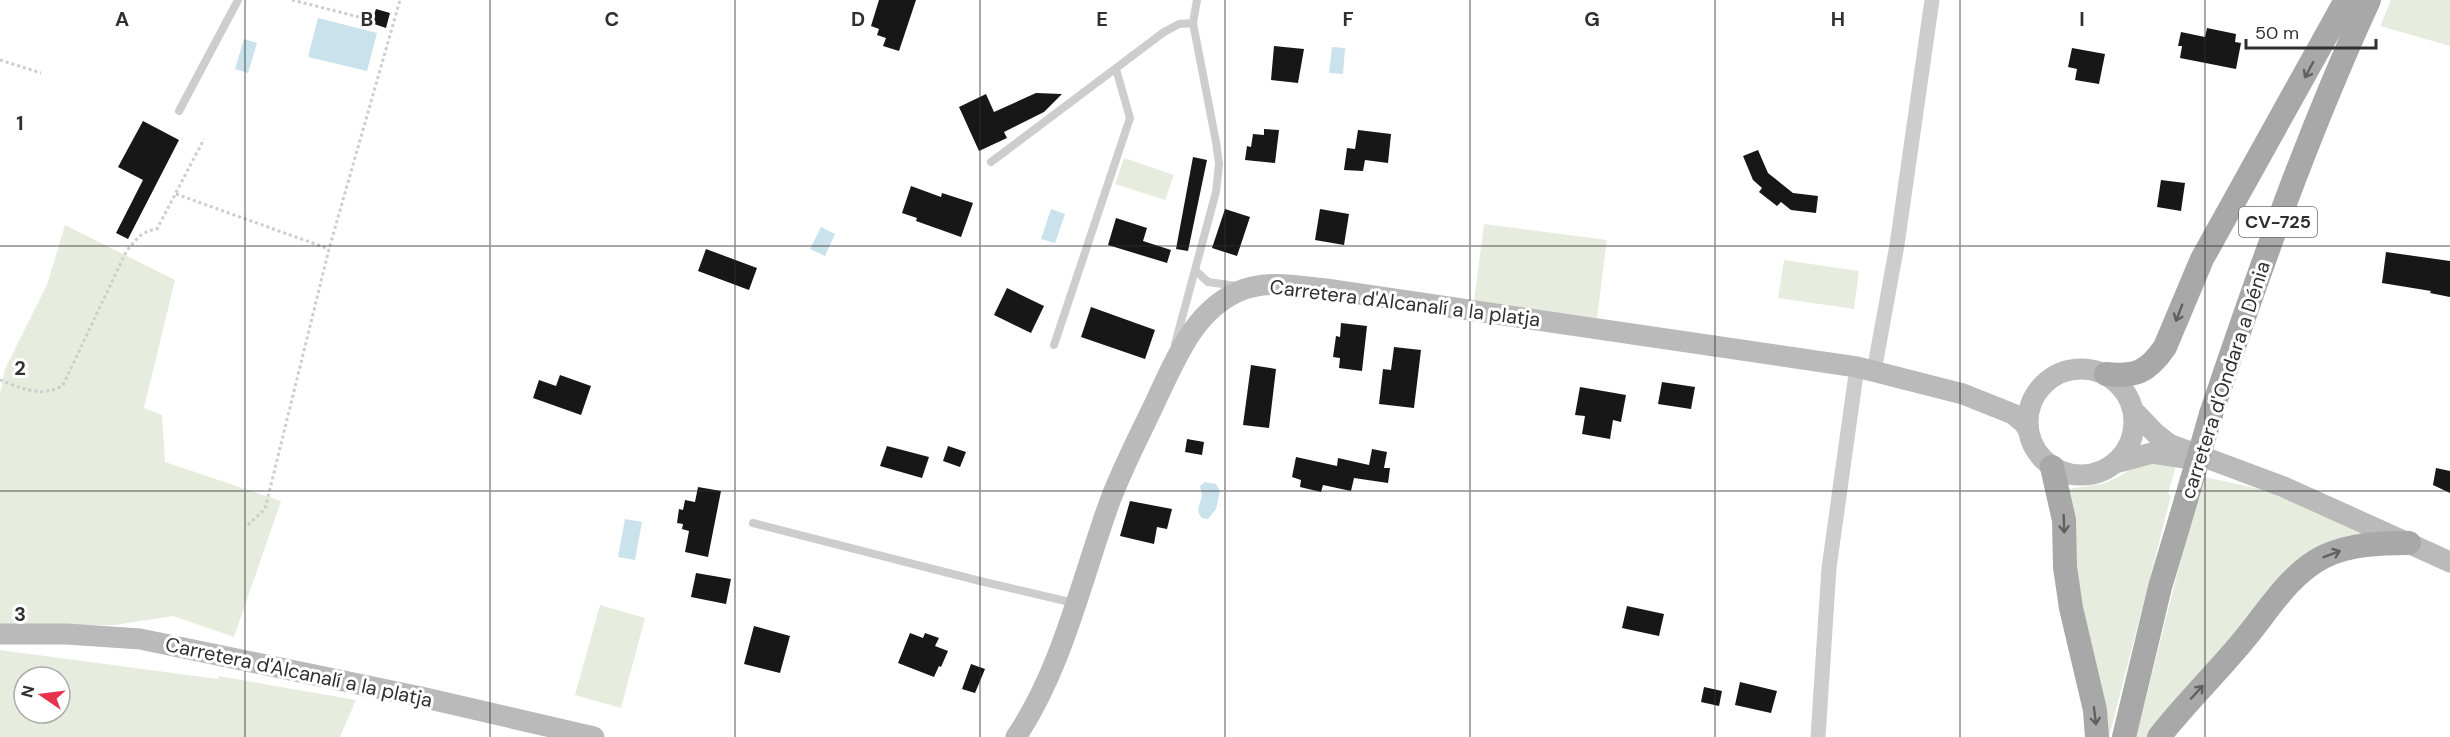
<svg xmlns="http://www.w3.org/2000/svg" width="2450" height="737" font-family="'DM Sans',sans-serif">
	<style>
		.green { fill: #e7edde; fill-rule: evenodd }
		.water { fill: #cae2ec }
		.building { fill: #171717 }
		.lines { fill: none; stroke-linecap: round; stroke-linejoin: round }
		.path { stroke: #cdcdcd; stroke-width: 3; stroke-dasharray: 3 3; stroke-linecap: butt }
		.lane { stroke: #cdcdcd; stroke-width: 8 }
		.street { stroke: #cdcdcd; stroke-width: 15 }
		.secondary { stroke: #bababa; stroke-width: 21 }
		.primary { stroke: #a8a8a8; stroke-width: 24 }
		.primary-bridge { stroke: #a8a8a8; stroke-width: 24 }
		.oneway { stroke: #606060 }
		.grid { fill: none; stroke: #303030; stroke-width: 1.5; stroke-opacity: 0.55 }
		.labels { text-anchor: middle; stroke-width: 6; stroke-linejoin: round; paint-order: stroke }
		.shield { fill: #fff; stroke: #6e6e6e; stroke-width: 1.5 }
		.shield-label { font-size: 18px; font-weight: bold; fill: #303030 }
		.street-label { font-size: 20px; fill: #303030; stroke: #fff }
		.grid-label { font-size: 20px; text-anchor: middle; font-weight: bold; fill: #303030; stroke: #fff; stroke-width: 6; stroke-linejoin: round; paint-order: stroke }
	</style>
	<rect width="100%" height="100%" fill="#fff"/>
	<path class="green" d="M2391,0H2450V46L2380,26Z
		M1124,158L1174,175L1165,200L1115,184Z
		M1484,224L1607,240L1597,318L1474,301Z
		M65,225L175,280L144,408L162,415L165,462L281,501L234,637L173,616L115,625L0,626V394L5,369L47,285Z
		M1784,260L1859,271L1854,309L1778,298Z
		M2141,462H2177L2168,494L2171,496L2109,737H2105L2078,607L2074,511L2069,489L2105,483L2120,476Z
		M2205,477L2269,491L2369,534L2244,622L2147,737H2136L2187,535Z
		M600,605L645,618L621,708L575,695Z
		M0,650L218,679L219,676L356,700L340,737H0ZM24,677H60V713H24Z"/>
	<path class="water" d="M318,18L377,33L367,71L308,57Z
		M244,39L257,43L248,73L235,69Z
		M1332,47L1345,48L1343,74L1329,73Z
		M1051,209L1065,214L1055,243L1041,239Z
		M821,227L835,234L825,256L810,249Z
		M1205,482L1216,484L1220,491L1216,509L1208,519L1202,518C1194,509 1201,505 1202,495C1202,492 1200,489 1200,486Z
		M625,519L642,522L635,560L618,557Z"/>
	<path class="building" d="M879,0H916L899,51L883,46L886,38L877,35L879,29L871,26Z
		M376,9L390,13L386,28L371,23Z
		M2207,28L2236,34L2235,42L2241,43L2236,69L2180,58L2182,46H2178L2181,32L2205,37Z
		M1274,46L1304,49L1298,83L1271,80Z
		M2072,48L2105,54L2099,84L2075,80L2077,69L2068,67Z
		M1036,93L1062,94L1044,112L1004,132L1007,138L979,151L959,107L986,94L994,112Z
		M143,121L179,140L128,239L116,233L143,180L118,167Z
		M1264,129L1279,130L1275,163L1245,160L1247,146L1251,147L1253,134L1264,135Z
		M1358,130L1391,134L1388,163L1365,160L1363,171L1344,170L1347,148L1355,149Z
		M1758,150L1768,173L1793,193L1818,196L1816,213L1791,210L1781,202L1777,206L1759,192L1762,188L1753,180L1743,156Z
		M1193,157L1207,160L1188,251L1176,249Z
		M2161,180L2185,183L2181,211L2157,207Z
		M911,186L941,197L942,193L973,203L961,237L916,221L917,218L902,213Z
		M1225,209L1250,217L1237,256L1212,248Z
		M1320,209L1349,214L1344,245L1315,240Z
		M1116,218L1147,228L1143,241L1171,250L1167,263L1108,245Z
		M706,249L757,268L749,290L698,271Z
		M2386,252L2450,261V297L2430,293L2431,291L2382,283Z
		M1007,288L1044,306L1031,333L994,315Z
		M1091,307L1155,330L1145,359L1081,337Z
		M1341,323L1367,326L1362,371L1339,368L1340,358L1333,357L1336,336L1340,337Z
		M1394,347L1421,350L1414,408L1379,404L1383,369L1391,370Z
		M1251,365L1276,369L1269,428L1243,425Z
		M560,375L591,386L581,415L533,398L539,380L556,386Z
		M1662,382L1695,387L1691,409L1658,404Z
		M1580,387L1626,395L1621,422L1613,420L1610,439L1582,434L1585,416L1575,415Z
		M1187,439L1204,442L1202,455L1185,452Z
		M887,446L929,457L922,478L880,466Z
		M948,446L966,452L960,467L943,461Z
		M1372,449L1387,452L1384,468H1390L1388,483L1354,478L1351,491L1323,485L1321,492L1300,487L1301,480L1292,477L1296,457L1337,466L1338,458L1369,465Z
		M2436,468L2450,471V493L2433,485Z
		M698,487L721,491L708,557L685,552L689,531L682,529L683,524L677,523L679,509L683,510L685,500L695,502Z
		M1130,501L1172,509L1167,529L1157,527L1154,544L1120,536Z
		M696,573L731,579L726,604L691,597Z
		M1627,606L1664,614L1659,636L1622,628Z
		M754,626L790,636L780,673L744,664Z
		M910,633L923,638L925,633L939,638L935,646L948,651L941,667L939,666L934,677L898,663Z
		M971,664L985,669L975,693L962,689Z
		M1740,682L1777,691L1771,713L1735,705Z
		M1704,687L1722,691L1719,706L1701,702Z"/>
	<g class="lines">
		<path class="path" d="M292,0L367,19
			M0,60L41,73
			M176,194L329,249
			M0,380C19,387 43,399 63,385L126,252C135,240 142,231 157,229L204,139
			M248,525L265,509L329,249L400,0"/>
		<path class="lane" d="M179,111L238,0
			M991,162L1164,32L1179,24L1193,23
			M1196,271L1208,282L1237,286
			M1175,344L1216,192L1219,164L1216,142L1193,23L1197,0
			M1054,345L1130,118L1116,69
			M753,523L980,581L1074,603"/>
		<path class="street" d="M1874,371L1897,245L1932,0
			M1818,737L1829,568L1857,367"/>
		<path class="secondary" d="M2028 422a53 53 0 1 1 106 0a53 53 0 1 1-106 0Z
			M2134,411L2155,433L2169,444L2284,487L2450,562
			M2115,463L2152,453L2185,458
			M0,634H67L140,639L421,697L594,737
			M1016,737C1062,669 1082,578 1110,501C1124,464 1143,429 1159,394C1178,354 1195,312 1237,292C1265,279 1297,286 1326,289L1857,367L1963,394L2013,414L2024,423L2028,430"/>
		<path class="primary" d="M2106,374C2136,377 2148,372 2165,347L2202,259L2346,0
			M2211,414C2258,274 2307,135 2369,0
			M2052,467L2064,520L2065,567L2071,608L2095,710L2097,737
			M2124,737L2160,587L2186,500
			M2159,737C2186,702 2219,671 2247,636C2270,608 2290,574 2323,557C2349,544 2380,543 2409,543"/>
		<path class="primary-bridge" d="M2186,500L2211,414"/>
	</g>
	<defs><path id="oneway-shaft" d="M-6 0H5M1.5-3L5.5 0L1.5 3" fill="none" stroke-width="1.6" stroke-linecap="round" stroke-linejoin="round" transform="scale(1.5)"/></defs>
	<g class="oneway">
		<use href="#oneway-shaft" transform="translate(2309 70) rotate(118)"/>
		<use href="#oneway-shaft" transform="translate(2179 313) rotate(111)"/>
		<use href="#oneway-shaft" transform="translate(2064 524) rotate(88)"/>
		<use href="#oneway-shaft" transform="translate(2332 554) rotate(-21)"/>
		<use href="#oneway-shaft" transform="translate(2197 692) rotate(-48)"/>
		<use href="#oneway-shaft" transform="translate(2095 716) rotate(83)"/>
	</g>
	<path class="grid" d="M245,0V737M490,0V737M735,0V737M980,0V737M1225,0V737M1470,0V737M1715,0V737M1960,0V737M2205,0V737M0,246H2450M0,491H2450"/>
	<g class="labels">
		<rect class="shield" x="2239" y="207" width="78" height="30" rx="4.5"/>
		<g class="shield-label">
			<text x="2278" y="228">CV-725</text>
		</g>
		<g class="street-label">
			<text transform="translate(1405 303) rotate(7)" y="7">Carretera d'Alcanalí a la platja</text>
			<text transform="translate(2225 380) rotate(-72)" y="7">carretera d'Ondara a Dénia</text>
			<text transform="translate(299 672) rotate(12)" y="7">Carretera d'Alcanalí a la platja</text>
		</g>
	</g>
	<g class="grid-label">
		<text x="122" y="26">A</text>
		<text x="367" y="26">B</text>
		<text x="612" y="26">C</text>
		<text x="858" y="26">D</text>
		<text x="1102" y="26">E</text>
		<text x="1348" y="26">F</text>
		<text x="1592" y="26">G</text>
		<text x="1838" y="26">H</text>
		<text x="2082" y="26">I</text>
		<text x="20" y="130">1</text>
		<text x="20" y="375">2</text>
		<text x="20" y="621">3</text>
	</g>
	<g transform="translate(42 695) rotate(284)"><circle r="28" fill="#ffffff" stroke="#acacac" stroke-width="1.5"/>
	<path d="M0-4.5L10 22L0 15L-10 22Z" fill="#e6324d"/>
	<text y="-9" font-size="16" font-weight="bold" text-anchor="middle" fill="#303030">N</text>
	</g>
	<path d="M2246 39v9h130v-9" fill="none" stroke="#303030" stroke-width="3"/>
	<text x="2255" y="39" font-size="18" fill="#303030" stroke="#ffffff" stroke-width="4.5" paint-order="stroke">50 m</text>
</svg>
